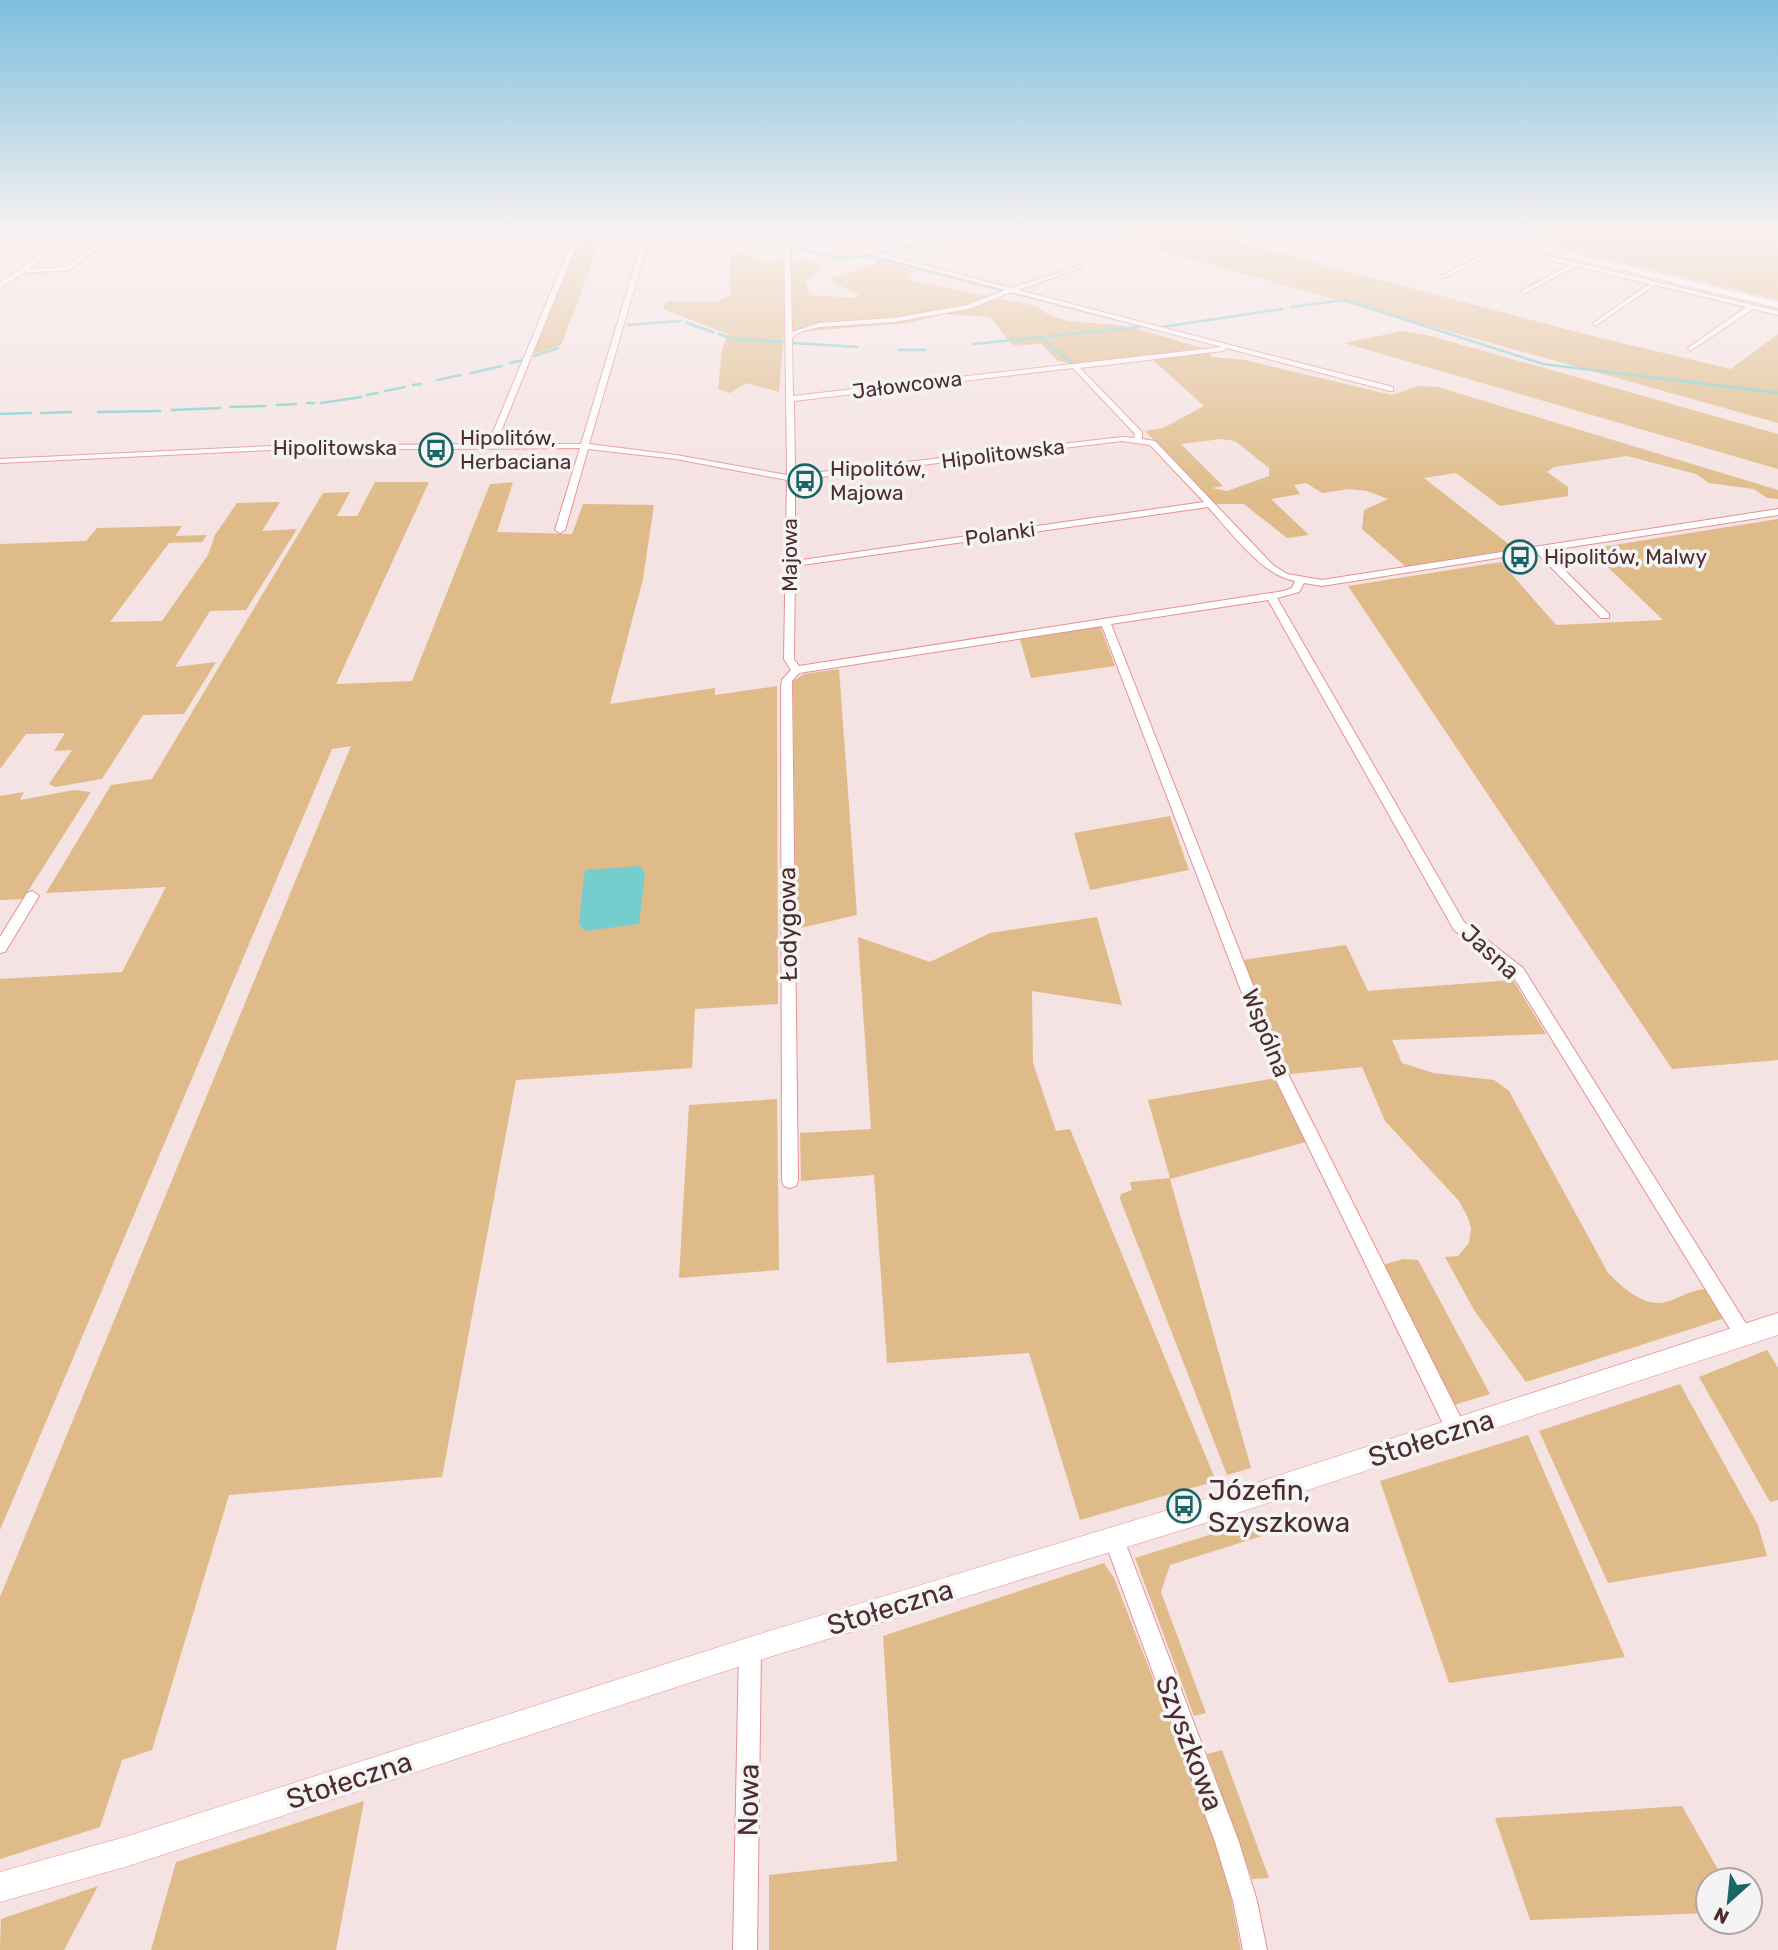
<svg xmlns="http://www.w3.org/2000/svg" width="1778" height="1950" font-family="Rubik,sans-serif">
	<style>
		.green { fill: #debb88; fill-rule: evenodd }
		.water { fill: #75cdcd }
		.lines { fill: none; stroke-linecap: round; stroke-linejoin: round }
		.stream { stroke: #75cdcd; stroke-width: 2.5 }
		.minor-casing { stroke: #e89096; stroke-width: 2 }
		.tertiary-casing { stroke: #e89096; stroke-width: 1 }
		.primary-casing { stroke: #e89096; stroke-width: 1 }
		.minor { fill: #fff; fill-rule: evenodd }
		.tertiary { fill: #fff; fill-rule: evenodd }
		.primary { fill: #fff; fill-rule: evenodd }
		.labels { text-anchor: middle; stroke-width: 7; stroke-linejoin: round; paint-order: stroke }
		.far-street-label { font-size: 21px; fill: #4f2c2e; stroke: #f4f4f4 }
		.far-poi-label { font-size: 21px; fill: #4f2c2e; stroke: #f4f4f4; text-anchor: start }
		.street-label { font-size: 24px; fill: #4f2c2e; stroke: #f4f4f4 }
		.near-street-label { font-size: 28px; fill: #4f2c2e; stroke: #f4f4f4 }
		.near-poi-label { font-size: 28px; fill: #4f2c2e; stroke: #f4f4f4; text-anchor: start }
	</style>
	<rect width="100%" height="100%" fill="#f5e2e2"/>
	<path class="green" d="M1131,228H1261L1236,237L1242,243L1580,333L1731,369L1778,334V423L1162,251L1129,237L1126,231Z
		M1583,228H1778V300L1535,242L1553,230Z
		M601,239L561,345L531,355L580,240Z
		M740,253L765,262L813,261L822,265L813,277L804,280L810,295L855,298L859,294L836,284L831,278L876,264V259L915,271L907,277L914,281L1036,306C1061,326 1085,321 1115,325C1145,329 1176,341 1206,349L1212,357L1245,360L1392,395L1419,386L1438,387L1778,490V499L1767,498L1754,489L1709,483L1696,474L1627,456L1554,467L1547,472L1568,487V496L1500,506L1456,473L1424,478L1515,549L1406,567L1362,529L1364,510L1388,499L1367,491L1349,489L1322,493L1306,483L1294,485L1300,494L1271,499L1309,535L1287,538L1244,504H1215L1145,431L1163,428L1204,406L1153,360L1086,367L1058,361L1041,344L1013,346L990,317L945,314L908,323L784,333L779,392L746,383L730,393L718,389L722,349L728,334L663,309L666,301H719L730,295V255ZM1221,439L1235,441L1269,468V476L1227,491L1212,488L1223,486L1181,444Z
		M1403,331L1427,335L1778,434V469L1344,343Z
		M375,482H429L336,684L412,681L490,484L513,482L497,532L572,534L583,504L654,505L643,579L610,704L715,688V695L777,686L778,1004L695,1009L692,1068L516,1080L442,1477L229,1495L152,1750L122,1760L100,1827L0,1859V1597L351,746L332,749L0,1530V979L122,972L166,887L46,893L111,785L152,779L323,493L350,492L337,516H357Z
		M280,502L262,531L297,529L246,610L210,611L175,667L216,662L184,714L143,715L102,779L55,787L49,784L72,750L54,751L65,733L26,734L0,769V544L86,541L97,528L182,526L175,536L207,535L202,542L169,543L110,622L162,621L208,555L215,535L237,503Z
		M1778,519V1060L1672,1069L1348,586L1501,562L1556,625L1663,620L1589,549Z
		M1100,626L1115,666L1031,678L1020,639Z
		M839,669L857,915L796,929L793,681L804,674Z
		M74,790L91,792L23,899L0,900V796L24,792L20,800Z
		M1170,816L1189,870L1090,890L1074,833Z
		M1097,917L1122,1005L1032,991L1033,1063L1056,1131L1070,1129L1216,1481L1080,1520L1029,1353L887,1363L874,1175L801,1181L800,1133L871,1129L858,937L930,962L990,933Z
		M1346,945L1368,991L1513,980L1546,1034L1392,1040L1402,1063L1433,1073L1494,1080L1509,1091L1608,1273C1622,1287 1644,1308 1666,1302C1681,1298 1691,1289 1708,1289L1725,1318L1526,1382L1474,1310L1445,1257L1458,1256L1469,1243L1471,1228L1468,1218L1459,1201L1385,1121L1362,1067L1290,1074L1243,960Z
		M1276,1078L1306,1142L1170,1179L1251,1468L1227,1475L1120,1199L1121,1194L1132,1190L1130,1182L1170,1178L1148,1100Z
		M777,1099L779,1270L679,1278L689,1105Z
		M1403,1259L1418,1260L1490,1394L1451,1406L1383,1265Z
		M1767,1350L1778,1368V1500L1770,1502L1699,1377Z
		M1680,1384L1758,1525L1767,1556L1608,1583L1539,1431Z
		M1528,1435L1625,1657L1449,1683L1380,1481Z
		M1280,1513L1284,1529L1170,1565L1161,1592L1206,1713L1194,1716L1135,1558Z
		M1104,1563L1114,1578L1213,1833L1228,1883L1241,1950H769V1875L897,1861L883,1636Z
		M1222,1750L1269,1878L1252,1879L1207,1754Z
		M364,1801L336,1950H151L176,1862Z
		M1682,1806L1724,1880H1708V1913L1530,1920L1495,1818Z
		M98,1886L64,1950H0L1,1919Z"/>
	<path class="water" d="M640,866L645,874L639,924L585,931L579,924L584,874L586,870Z"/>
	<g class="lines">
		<path class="stream" d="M717,228L730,232
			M736,233L779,244
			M792,247L839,258L869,256L1001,290
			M876,253L947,238L951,228
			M1009,292L1154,329
			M1291,307L1344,300L1543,364L1778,393
			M687,323L713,332
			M628,325L680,321
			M1162,327L1282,309
			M719,334L733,339L784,342
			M1041,337L1072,364
			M793,343L857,347
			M974,344L1139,327
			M899,350H925
			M534,356L558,348
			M510,363L523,360
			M471,373L502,366
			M437,380L461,375
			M413,385L421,384
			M385,391L405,387
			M367,395L377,393
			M307,403H314
			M321,403L361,397
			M277,405L296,404
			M230,407L265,406
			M172,410L220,408
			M98,412L160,411
			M41,413L71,412
			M0,414L31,413"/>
		<defs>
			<path id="minor" d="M78,228H85L28,269L66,267L118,228H125L70,270L23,273L0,288V283Z
				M646,228H652L589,444L676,455L787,475L784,228H790V230L1011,288L1083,265V267L1018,290L1393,387V391H1390L1226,348L1223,351L1080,368L1142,432V439L1155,441L1273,565L1287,574L1322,580L1778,509V515L1545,551L1609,614V618H1601L1536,552L1322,586L1304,583L1299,592L1277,598L1464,922L1523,968L1750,1330L1753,1336L1750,1342L1744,1345L1738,1342L1513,976L1454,930L1268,600L1111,624L1287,1072L1464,1424L1467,1431L1464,1438L1457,1441L1450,1438L1272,1072L1102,626L799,673L792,681L798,1181L796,1186L790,1188L784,1186L782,1181L781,688L782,680L791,670L784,659L787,480L676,459L588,449L565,530L560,533L555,530L580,448L272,450L0,463V459L272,446L488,444L573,239L576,237L579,239L496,444H581ZM790,233L1005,290L967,305L894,318L819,323L792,332ZM1011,292L1222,347L793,396L792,338L800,332L819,327L894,322L969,309ZM1073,368L1135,434L1134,438L1122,437L795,475L794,401ZM1122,441L1150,445L1204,502L795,561V480ZM1208,507C1231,532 1261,575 1295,581L1292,588L1284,591L799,666L794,659L795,566Z
				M23,231L28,232L0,250V245Z
				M1503,245L1778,311V315L1753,309L1690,351L1688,348L1746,307L1655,285L1595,326L1593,323L1649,284L1576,266L1523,294L1521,291L1570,265L1504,249L1444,278L1439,277Z
				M32,891L39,896L5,952L0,953V937L27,893Z
				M1114,1529L1121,1532L1124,1539L1239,1842L1257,1901L1267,1950H1243L1233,1901L1215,1842L1104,1539L1107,1532Z
				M750,1639L758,1642L761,1650L757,1950H733L739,1650L742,1642Z"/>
			<path id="tertiary" d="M45,228H75L0,236V232Z
				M1778,1313V1335L1234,1514L750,1663L125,1867L0,1902V1872L125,1837L750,1637L1234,1490Z"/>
			<path id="primary" d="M1449,228H1465L1778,302V308Z"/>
		</defs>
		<use href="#minor" class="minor-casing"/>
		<use href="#tertiary" class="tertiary-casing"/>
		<use href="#primary" class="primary-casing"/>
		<use href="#minor" class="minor"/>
		<use href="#tertiary" class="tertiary"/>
		<use href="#primary" class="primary"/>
	</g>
	<linearGradient id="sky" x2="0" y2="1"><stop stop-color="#7abedd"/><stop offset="0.46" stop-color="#faf2f2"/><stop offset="1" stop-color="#faf2f2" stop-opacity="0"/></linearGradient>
	<rect width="1778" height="501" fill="url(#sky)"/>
	<defs>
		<symbol id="bus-ring" viewBox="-11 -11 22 22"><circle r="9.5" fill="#f4f4f4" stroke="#186667" stroke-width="1.5"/><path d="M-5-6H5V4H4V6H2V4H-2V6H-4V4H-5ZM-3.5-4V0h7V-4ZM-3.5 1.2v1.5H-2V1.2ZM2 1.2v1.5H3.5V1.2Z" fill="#186667"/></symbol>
	</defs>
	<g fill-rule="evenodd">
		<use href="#bus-ring" x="417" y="431" width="38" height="38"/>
		<use href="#bus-ring" x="786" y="462" width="38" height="38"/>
		<use href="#bus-ring" x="1501" y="538" width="38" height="38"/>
		<use href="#bus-ring" x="1165" y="1487" width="38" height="38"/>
	</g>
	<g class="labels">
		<g class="far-street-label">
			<text transform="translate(907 385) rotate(-7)" y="7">Jałowcowa</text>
			<text x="335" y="455">Hipolitowska</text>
			<text transform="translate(1003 454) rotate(-7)" y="7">Hipolitowska</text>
			<text transform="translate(1000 534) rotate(-8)" y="7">Polanki</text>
			<text transform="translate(790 555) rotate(-90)" y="7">Majowa</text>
		</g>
		<g class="far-poi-label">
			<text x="460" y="445">Hipolitów,<tspan x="460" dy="24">Herbaciana</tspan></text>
			<text x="830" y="476">Hipolitów,<tspan x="830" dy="24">Majowa</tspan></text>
			<text x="1544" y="564">Hipolitów, Malwy</text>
		</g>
		<g class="street-label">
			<text transform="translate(788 924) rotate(-91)" y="8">Łodygowa</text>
			<text transform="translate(1490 952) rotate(42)" y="8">Jasna</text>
			<text transform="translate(1266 1033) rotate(68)" y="8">Wspólna</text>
		</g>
		<g class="near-street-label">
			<text transform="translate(1431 1438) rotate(-18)" y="10">Stołeczna</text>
			<text transform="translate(890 1607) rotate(-17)" y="10">Stołeczna</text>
			<text transform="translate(1190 1743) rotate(69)" y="10">Szyszkowa</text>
			<text transform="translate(349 1780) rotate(-18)" y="10">Stołeczna</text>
			<text transform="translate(748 1800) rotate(-89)" y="10">Nowa</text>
		</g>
		<g class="near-poi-label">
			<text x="1208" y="1500">Józefin,<tspan x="1208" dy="32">Szyszkowa</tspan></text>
		</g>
	</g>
	<g transform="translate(1729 1901) rotate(207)"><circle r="33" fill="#f4f4f4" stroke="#b2a4a5" stroke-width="2"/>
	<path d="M0-5L12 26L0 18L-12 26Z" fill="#186667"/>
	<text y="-10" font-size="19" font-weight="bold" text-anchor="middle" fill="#4f2c2e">N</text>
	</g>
</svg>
